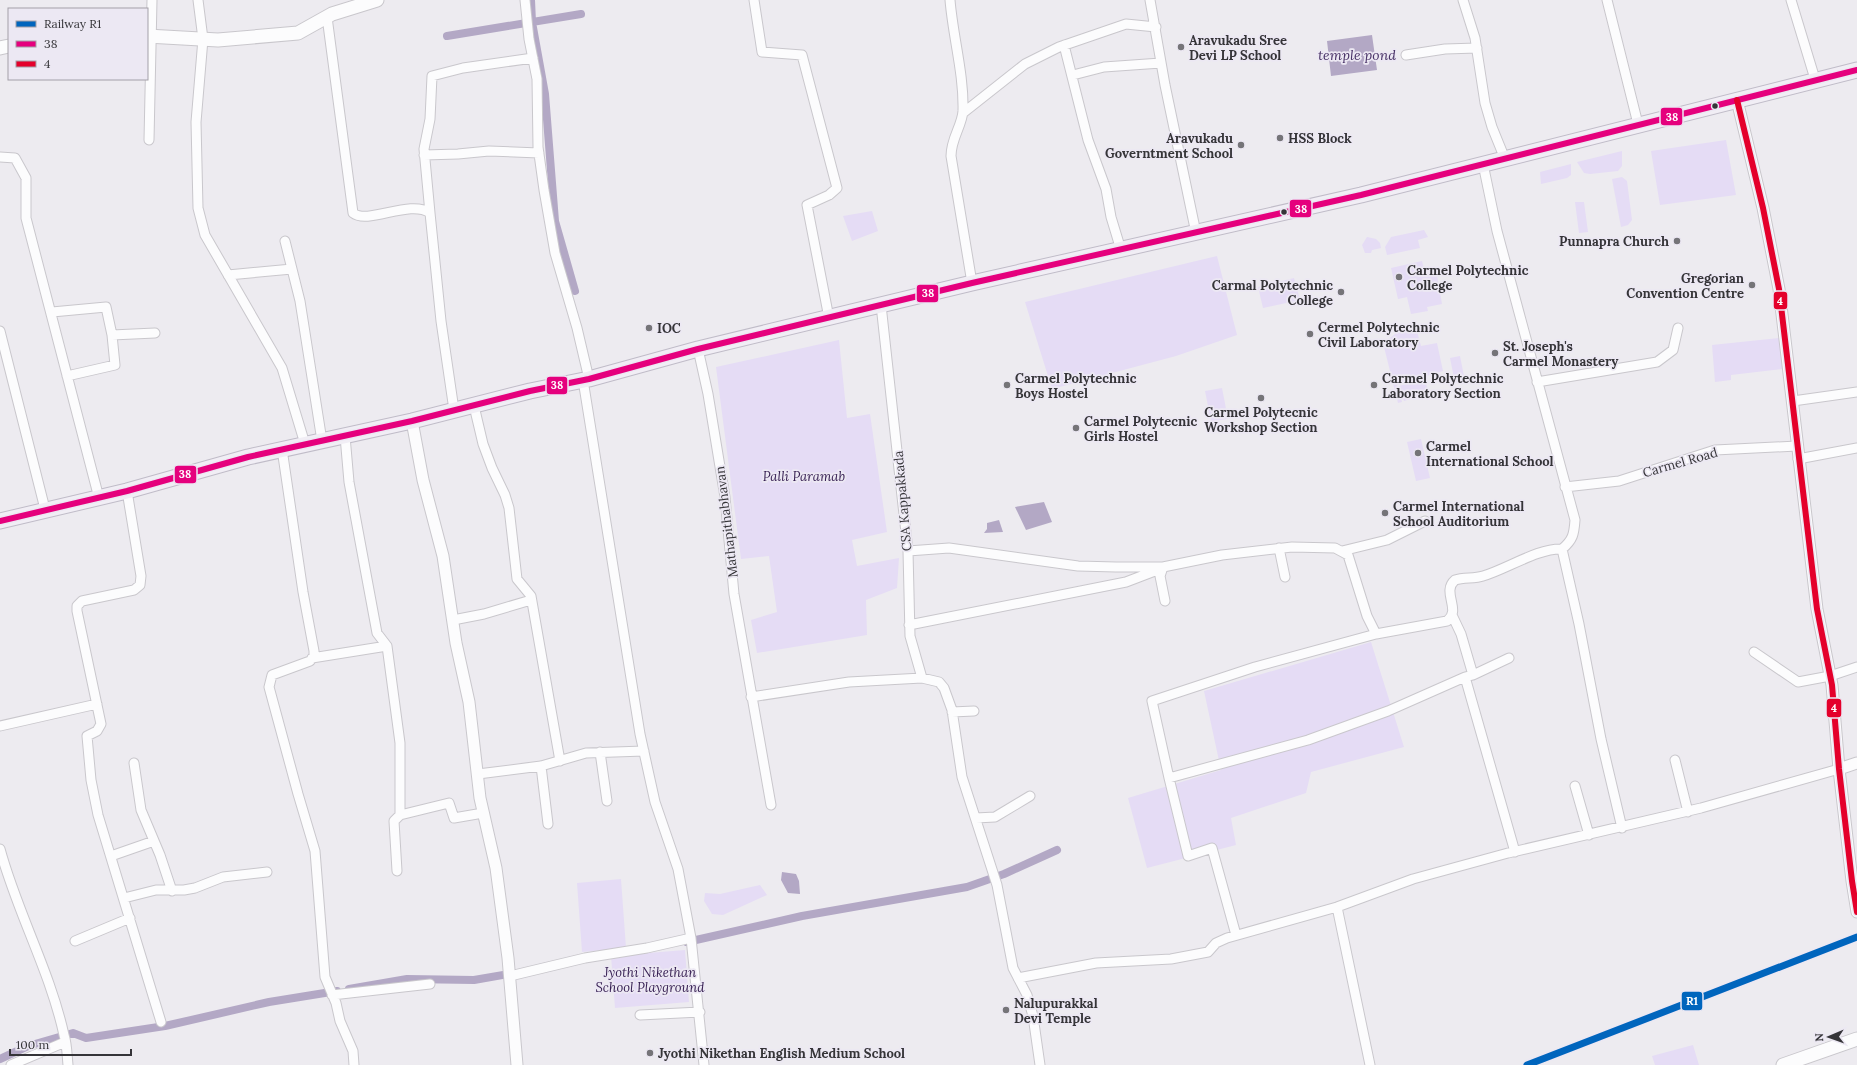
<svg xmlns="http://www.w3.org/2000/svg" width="1857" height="1065" font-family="Lora,serif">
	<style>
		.green { fill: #e5dcf5 }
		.water { fill: #b3a8c5 }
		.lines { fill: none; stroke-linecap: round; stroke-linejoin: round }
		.canal { stroke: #b3a8c5; stroke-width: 8 }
		.minor-casing { stroke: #c9c7cc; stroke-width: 11 }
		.tertiary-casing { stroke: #c9c7cc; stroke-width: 13 }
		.secondary-casing { stroke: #c9c7cc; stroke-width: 15 }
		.trunk-casing { stroke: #c0bcc8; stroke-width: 17 }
		.minor { stroke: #fcfcfd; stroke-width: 9 }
		.tertiary { stroke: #fcfcfd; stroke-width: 11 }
		.secondary { stroke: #fcfcfd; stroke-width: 13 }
		.trunk { stroke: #f1eef5; stroke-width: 15 }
		.bus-1-casing { stroke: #ece8f3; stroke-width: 9 }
		.bus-2-casing { stroke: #ece8f3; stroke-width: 9 }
		.bus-1 { stroke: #e5007d; stroke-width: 6 }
		.bus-2 { stroke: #e4002b; stroke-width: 6 }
		.rail-1-casing { stroke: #ece8f3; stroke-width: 10 }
		.rail-1 { stroke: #0065bd; stroke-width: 7 }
		.poi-dot { fill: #757478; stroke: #ece8f3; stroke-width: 1.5 }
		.bus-dot { fill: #353438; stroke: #ece8f3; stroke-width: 1.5 }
		.labels { text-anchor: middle; stroke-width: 3.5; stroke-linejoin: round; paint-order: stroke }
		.poi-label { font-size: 13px; font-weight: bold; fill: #353438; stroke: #ece8f3; text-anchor: start }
		.street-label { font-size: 13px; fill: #353438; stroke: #ece8f3 }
		.park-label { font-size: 13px; font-style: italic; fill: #351e51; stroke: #ece8f3 }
		.water-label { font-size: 14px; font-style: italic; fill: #493367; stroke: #ece8f3 }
		.line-badge { stroke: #ece8f3; stroke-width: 1.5 }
		.badge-label { font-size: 11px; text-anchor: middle; font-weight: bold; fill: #fff }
	</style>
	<rect width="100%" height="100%" fill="#edebf0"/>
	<path class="green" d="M1726,140L1736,195L1660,205L1651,151Z
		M1622,151V166L1618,171L1590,174L1584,173L1577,162Z
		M1571,164V175L1567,178L1541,184L1540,172Z
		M1622,177L1627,181L1632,220L1628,225L1621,227L1612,179Z
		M1575,202H1584L1588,232L1579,233Z
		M872,211L878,231L852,241L843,216Z
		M1424,230L1428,237L1418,240L1420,248L1387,255L1385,247L1391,237Z
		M1367,237L1376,239L1380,243L1381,248L1372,250L1371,253H1365L1362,245Z
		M1217,256L1237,335L1176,356L1052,389L1025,302Z
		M1422,261L1426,277L1437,275L1442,304L1427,307L1428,311L1411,314L1407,297L1398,299L1391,268Z
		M1294,278L1300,300L1263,308L1258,287Z
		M1414,320L1421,346L1437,343L1443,371L1397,385L1402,402L1398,403L1383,343Z
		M1779,338L1783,369L1731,375V380L1715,382L1712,345Z
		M839,340L847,418L870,414L887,532L852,540L857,566L899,558L897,588L866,600L867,635L757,653L751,620L777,612L769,556L741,559L716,367Z
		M1460,356L1465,381L1455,383L1450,358Z
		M1424,378L1429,393L1404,401L1399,386Z
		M1222,388L1228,419L1211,421L1205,391Z
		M1421,439L1430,478L1416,481L1407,442Z
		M1371,642L1404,747L1311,772L1306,793L1231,818L1236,845L1147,868L1128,798L1221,770L1204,691Z
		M621,879L626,948L582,952L577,883Z
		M760,885L767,895L723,915L712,914L704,901L705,893L720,894Z
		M685,950L689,1002L615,1008L611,956Z
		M1693,1045L1699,1065H1655L1652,1056Z"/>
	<path class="water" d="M1372,35L1377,70L1331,76L1327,41Z
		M1044,502L1052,522L1026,530L1015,507Z
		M999,520L1003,532L984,533L987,529V523Z
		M782,872L796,874L799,881L800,894L788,893L781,880Z"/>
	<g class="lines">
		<path class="canal" d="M531,0L532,22L545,94L555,221L575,291
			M447,36L581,14
			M687,942L802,916L967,887L1004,874L1057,850
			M349,989L407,979L474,980L514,973
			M0,1059L28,1046L73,1033L86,1038L165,1026L269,1002L337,991"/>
		<defs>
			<path id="minor" d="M198,0L203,39L196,122L198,208L205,235L282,368L305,444
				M525,0L529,39L537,79L538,147L544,190L555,253L577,328L589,379
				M754,0L762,52L802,55L837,188L829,195L807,205L829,318
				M950,0C953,37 964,74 963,111C962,126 951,138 951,156L972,283
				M1150,0L1165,85L1196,233
				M1463,0L1475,38L1485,103L1492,127L1505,159
				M1607,0L1638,124
				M1791,0L1815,79
				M327,17L353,213C368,225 410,199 430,213L441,321L454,410
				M1064,45L1088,140L1106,189L1111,217L1121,250
				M1406,55L1445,49L1477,48
				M1073,75L1104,67L1161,63
				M963,113L1025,64L1059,47L1126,24L1156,27
				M149,140L152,0
				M424,155L458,154L489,151L539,153
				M0,157L15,158L26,178V218L99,498
				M1483,164L1497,231L1575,520C1574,534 1573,540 1562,549
				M430,213L424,149L430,119L432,76L463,68L533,58
				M285,241L300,301L322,441
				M228,275L292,269
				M881,305L908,551L910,636L922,678
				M52,312L106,307L112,335
				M0,331L45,509
				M698,349L708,394L725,497L734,594L771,805
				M67,376L115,365L112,335L155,333
				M583,380L640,734L655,802L678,869L691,938L704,1065
				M1537,382L1657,362L1673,350L1678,328
				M1793,401L1857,392
				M474,406L483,444L492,468L505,495L509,508L517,579L531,596L560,761
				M345,436L349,482L377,633L387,646
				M282,449L303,592L314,651V656L310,661L272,675L269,687L298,794L315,851L325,977L336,1003L340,1021L353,1051L354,1065
				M1798,459L1857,448
				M1565,487L1619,481L1715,450L1797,446
				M127,491L141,576L140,585L134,590L82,601L77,606V611L101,724L97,731L87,736L91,780L98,815L161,1022
				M1279,548L1285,577
				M908,551L949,548L1078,566L1116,567H1163L1222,555L1292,547L1335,548L1348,555L1367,616L1376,634L1447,621C1462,610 1441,592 1455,580C1464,577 1474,579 1483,576C1507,569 1538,548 1562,549L1579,624L1601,739L1622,828
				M1342,551L1387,540L1425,521
				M1163,567L1160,576L1165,601
				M1452,615L1461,634L1473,675L1465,677L1515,852
				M453,620L484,614L531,600
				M909,625L1126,582L1160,569
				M1754,652L1798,682L1830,676L1857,667
				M312,658L387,646L400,743V815L394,821L397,871
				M1473,675L1509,658
				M751,697L849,682L922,678L939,682L944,688L952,710L962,777L997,885L1013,968L1027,995L1033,1016L1040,1065
				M952,712L974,711
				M0,726L97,704
				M600,752L607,801
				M1675,760L1688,812
				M134,763L141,810L160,855L172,891
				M541,766L548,824
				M478,774L541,766L586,753L644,751
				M1169,778L1308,740L1388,711L1465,677
				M1575,786L1589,835
				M400,815L449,803L454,818L483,813
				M976,818L995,817L1030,796
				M0,849C17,912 50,971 64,1035C67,1044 67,1055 68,1065
				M111,856L154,841
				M124,898L156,890H184L195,888L223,877L267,872
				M1337,907L1370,1065
				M1236,935L1212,848L1188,856L1169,778L1152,701L1255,667L1376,634
				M75,941L130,918
				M510,976L585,958L647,948L691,938
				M1018,978L1096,963L1171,959L1208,952L1216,943L1227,938L1337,907L1413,879L1508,853L1701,808L1839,769
				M332,995L430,984
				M640,1015L700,1012
				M11,1065L65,1042"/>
			<path id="tertiary" d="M1737,100L1763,208L1779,289L1817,609L1832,685L1839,769L1852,881L1857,912
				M412,421L423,480L443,556L456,643L469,702L480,798L496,868L508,958L517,1065
				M1839,769L1857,763"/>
			<path id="secondary" d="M147,36L218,40L298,33L332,14L377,0
				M0,48L9,46
				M1783,1065L1857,1039"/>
			<path id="trunk" d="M0,521L127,491L248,457L412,421L530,391L589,379L698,349L972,283L1361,195L1857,70"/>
		</defs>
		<use href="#minor" class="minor-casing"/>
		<use href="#tertiary" class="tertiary-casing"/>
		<use href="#secondary" class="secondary-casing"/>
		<use href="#trunk" class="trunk-casing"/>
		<use href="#minor" class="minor"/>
		<use href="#tertiary" class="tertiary"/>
		<use href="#secondary" class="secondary"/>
		<use href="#trunk" class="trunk"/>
		<defs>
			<path id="bus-1" d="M0,521L127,491L248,457L412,421L530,391L589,379L698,349L972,283L1361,195L1857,70"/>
			<path id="bus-2" d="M1737,100L1763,208L1779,289L1817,609L1832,685L1839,769L1852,881L1857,912"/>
		</defs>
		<use href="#bus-1" class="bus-1-casing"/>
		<use href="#bus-2" class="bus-2-casing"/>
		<use href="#bus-1" class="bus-1"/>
		<use href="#bus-2" class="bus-2"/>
		<defs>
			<path id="rail-1" d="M1527,1065L1857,937"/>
		</defs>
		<use href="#rail-1" class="rail-1-casing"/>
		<use href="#rail-1" class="rail-1"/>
	</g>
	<g class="poi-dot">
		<circle cx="1181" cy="47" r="4"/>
		<circle cx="1280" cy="138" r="4"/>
		<circle cx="1241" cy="145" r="4"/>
		<circle cx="1677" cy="241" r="4"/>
		<circle cx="1399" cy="277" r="4"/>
		<circle cx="1752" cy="285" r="4"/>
		<circle cx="1341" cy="292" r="4"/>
		<circle cx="649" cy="328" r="4"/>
		<circle cx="1310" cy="334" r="4"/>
		<circle cx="1495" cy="353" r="4"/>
		<circle cx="1007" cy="385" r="4"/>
		<circle cx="1374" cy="385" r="4"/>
		<circle cx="1261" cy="398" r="4"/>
		<circle cx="1076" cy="428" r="4"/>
		<circle cx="1418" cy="453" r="4"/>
		<circle cx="1385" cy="513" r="4"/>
		<circle cx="1006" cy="1010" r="4"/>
		<circle cx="650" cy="1053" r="4"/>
	</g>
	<g class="bus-dot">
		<circle cx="1715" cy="106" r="3.5"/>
		<circle cx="1284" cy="212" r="3.5"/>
	</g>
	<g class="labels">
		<g class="poi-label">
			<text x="1189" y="45">Aravukadu Sree<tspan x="1189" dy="15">Devi LP School</tspan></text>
			<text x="1233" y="143" text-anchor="end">Aravukadu<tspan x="1233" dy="15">Governtment School</tspan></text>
			<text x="1288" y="143">HSS Block</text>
			<text x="1669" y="246" text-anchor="end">Punnapra Church</text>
			<text x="1407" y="275">Carmel Polytechnic<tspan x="1407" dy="15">College</tspan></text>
			<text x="1744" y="283" text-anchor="end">Gregorian<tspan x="1744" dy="15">Convention Centre</tspan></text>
			<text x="1333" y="290" text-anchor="end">Carmal Polytechnic<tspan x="1333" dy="15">College</tspan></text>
			<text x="1318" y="332">Cermel Polytechnic<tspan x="1318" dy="15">Civil Laboratory</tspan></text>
			<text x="657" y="333">IOC</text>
			<text x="1503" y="351">St. Joseph's<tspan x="1503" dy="15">Carmel Monastery</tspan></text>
			<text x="1015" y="383">Carmel Polytechnic<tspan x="1015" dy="15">Boys Hostel</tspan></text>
			<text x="1382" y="383">Carmel Polytechnic<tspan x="1382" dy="15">Laboratory Section</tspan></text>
			<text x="1261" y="417" text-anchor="middle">Carmel Polytecnic<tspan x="1261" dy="15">Workshop Section</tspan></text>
			<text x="1084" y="426">Carmel Polytecnic<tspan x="1084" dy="15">Girls Hostel</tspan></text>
			<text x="1426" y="451">Carmel<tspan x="1426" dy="15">International School</tspan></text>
			<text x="1393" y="511">Carmel International<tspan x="1393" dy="15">School Auditorium</tspan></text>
			<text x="1014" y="1008">Nalupurakkal<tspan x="1014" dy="15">Devi Temple</tspan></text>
			<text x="658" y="1058">Jyothi Nikethan English Medium School</text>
		</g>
		<g class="street-label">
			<text transform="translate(1680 462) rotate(-16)" y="5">Carmel Road</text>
			<text transform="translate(902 501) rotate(-95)" y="5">CSA Kappakkada</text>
			<text transform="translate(726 522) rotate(-97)" y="5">Mathapithabhavan</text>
		</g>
		<g class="park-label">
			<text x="804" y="481">Palli Paramab</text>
			<text x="650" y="977">Jyothi Nikethan<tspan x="650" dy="15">School Playground</tspan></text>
		</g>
		<g class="water-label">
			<text x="1357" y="60">temple pond</text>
		</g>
	</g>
	<g class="line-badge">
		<rect x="1660" y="107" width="23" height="19" rx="4" fill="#e5007d"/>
		<rect x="1289" y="199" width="23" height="19" rx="4" fill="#e5007d"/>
		<rect x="916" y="284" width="23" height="19" rx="4" fill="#e5007d"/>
		<rect x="1773" y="291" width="15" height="19" rx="4" fill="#e4002b"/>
		<rect x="546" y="376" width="22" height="19" rx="4" fill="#e5007d"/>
		<rect x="174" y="465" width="23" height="19" rx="4" fill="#e5007d"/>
		<rect x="1826" y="698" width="16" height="20" rx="4" fill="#e4002b"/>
		<rect x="1681" y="991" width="22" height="20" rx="4" fill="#0065bd"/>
	</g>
	<g class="badge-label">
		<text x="1672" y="121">38</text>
		<text x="1301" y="213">38</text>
		<text x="928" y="297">38</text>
		<text x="1780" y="305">4</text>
		<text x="557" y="389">38</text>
		<text x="185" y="478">38</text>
		<text x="1834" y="712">4</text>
		<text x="1692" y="1005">R1</text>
	</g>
	<rect x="8" y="8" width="140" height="72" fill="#ece8f3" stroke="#a3a0a8"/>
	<rect x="16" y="21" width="20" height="6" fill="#0065bd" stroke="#a3a0a8"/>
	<text x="44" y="28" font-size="12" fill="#353438">Railway R1</text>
	<rect x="16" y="41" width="20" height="6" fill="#e5007d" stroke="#a3a0a8"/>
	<text x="44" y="48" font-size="12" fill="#353438">38</text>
	<rect x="16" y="61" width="20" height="6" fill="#e4002b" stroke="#a3a0a8"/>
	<text x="44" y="68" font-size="12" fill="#353438">4</text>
	<g transform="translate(1829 1037) rotate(268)" stroke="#ece8f3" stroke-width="3" paint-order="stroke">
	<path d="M0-3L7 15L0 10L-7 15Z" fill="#353438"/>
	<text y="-6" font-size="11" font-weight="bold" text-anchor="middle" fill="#353438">N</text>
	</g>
	<path d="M10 1049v6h121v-6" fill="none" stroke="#353438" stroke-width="2"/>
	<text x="16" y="1049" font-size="12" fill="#353438" stroke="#ece8f3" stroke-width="3" paint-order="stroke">100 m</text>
</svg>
